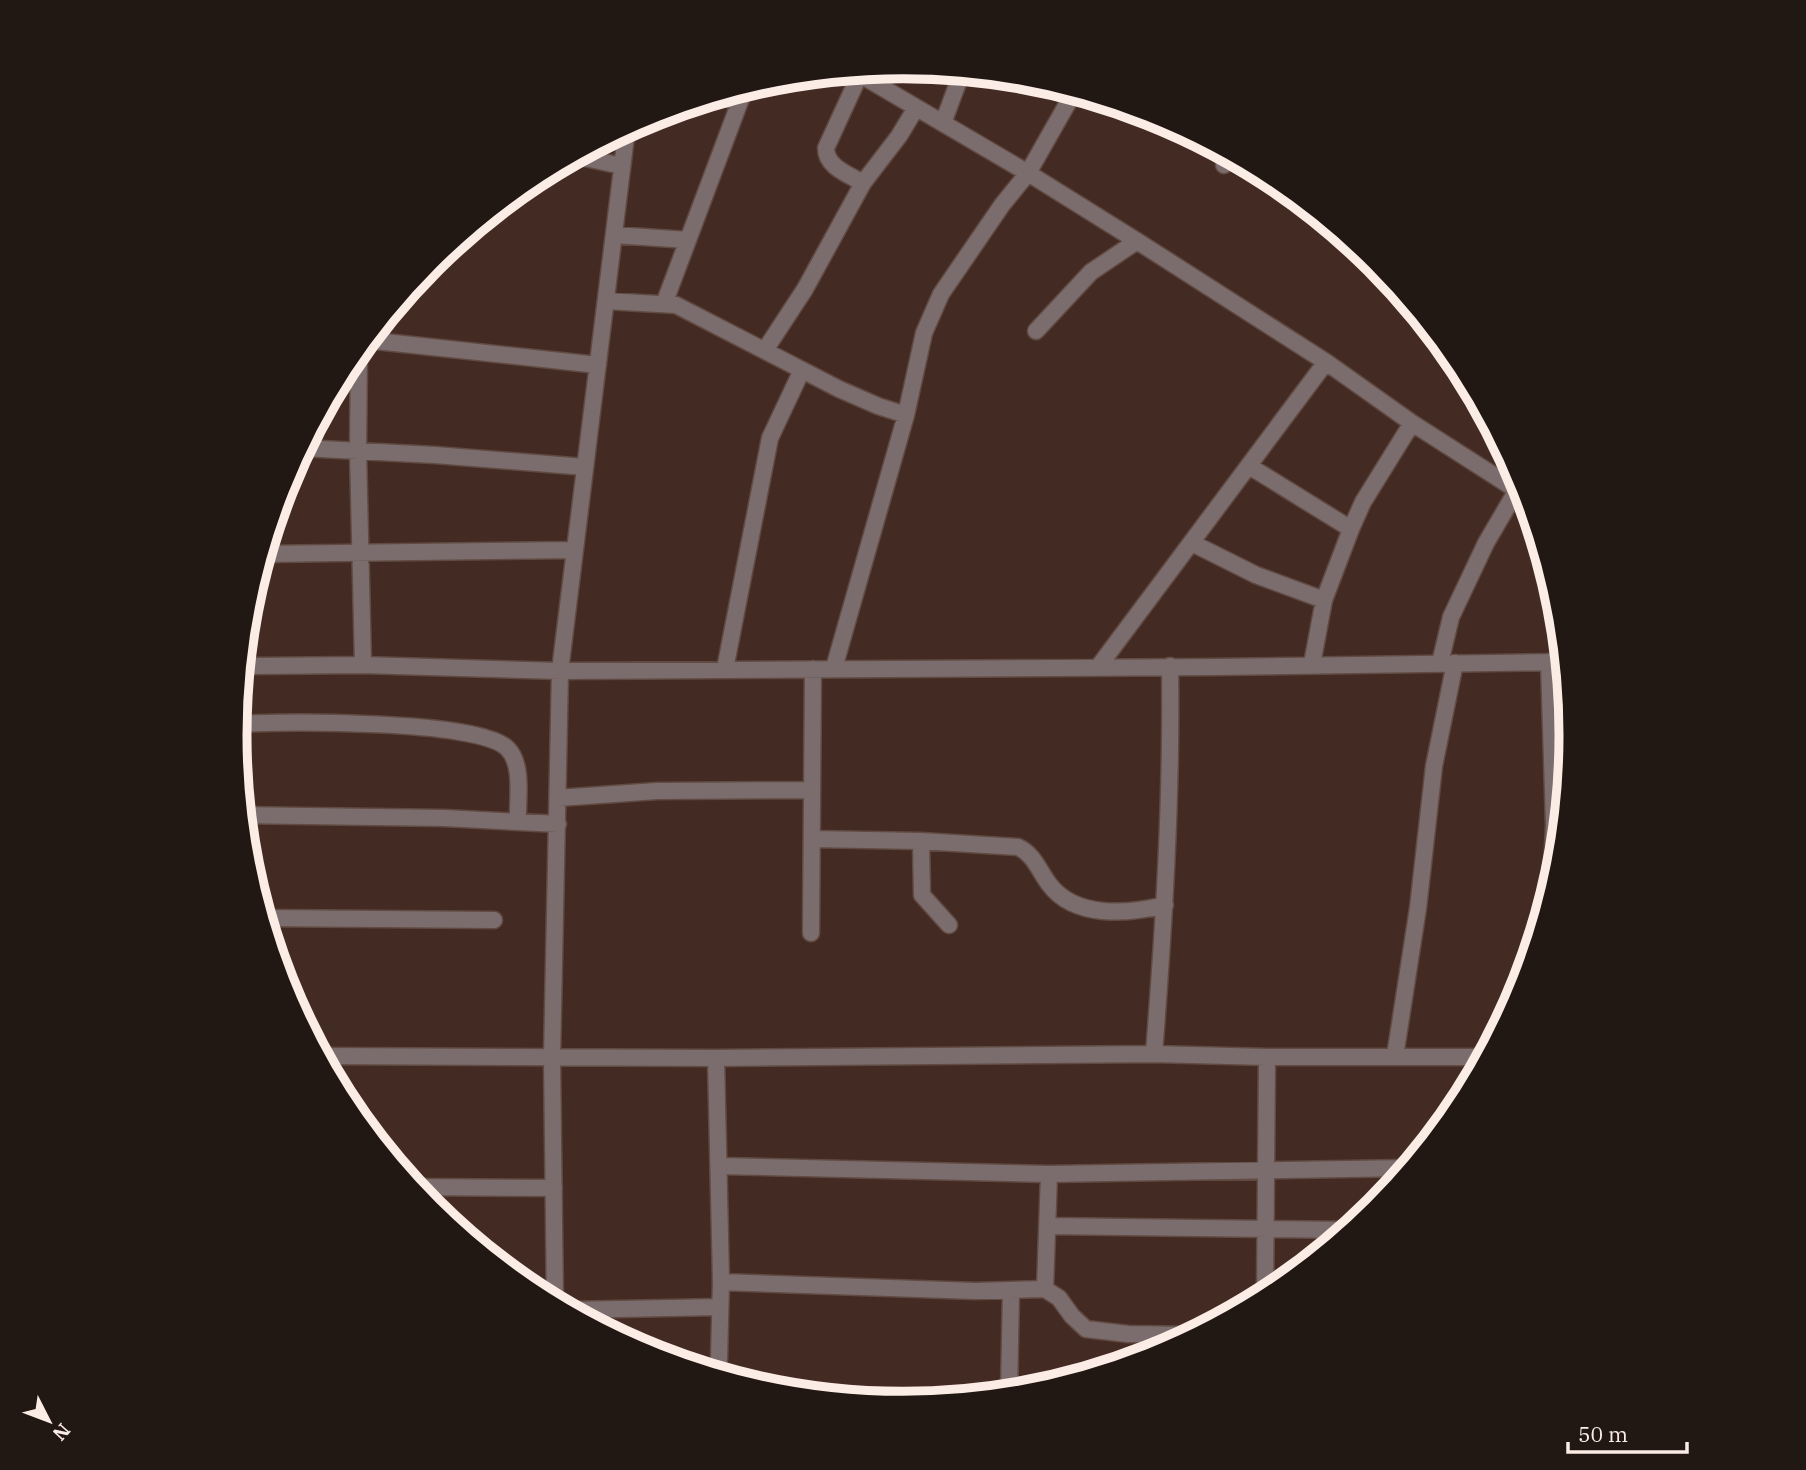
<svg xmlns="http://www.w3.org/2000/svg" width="1806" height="1470" font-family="'IBM Plex Serif',serif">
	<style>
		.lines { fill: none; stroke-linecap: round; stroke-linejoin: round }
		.minor-casing { stroke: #614a42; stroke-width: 19 }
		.minor { stroke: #7b6d6e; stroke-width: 16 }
		.rim { fill: none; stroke: #fcece6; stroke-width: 9 }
	</style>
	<rect width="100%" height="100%" fill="#432b23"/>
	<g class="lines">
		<defs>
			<path id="minor" d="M854,71L1028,173L1137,241L1326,362L1412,423L1526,496
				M721,95L739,104
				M943,123L962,72
				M576,156L622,166
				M1224,165L1233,157
				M863,183L899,136L916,108
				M614,235L688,240
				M606,301L676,305L839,389L878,406L906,415
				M664,304L745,88
				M1036,331L1091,272L1137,241
				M366,340L598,365
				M359,349L358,451L363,665
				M765,350L805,289L863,183C848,174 826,167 826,148L860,74
				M302,448L435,455L585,467
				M1249,466L1351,529
				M1192,543L1256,575L1324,600
				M263,554L575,550
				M1549,662L1554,825L1551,892
				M1440,663L1451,617L1486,543L1517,490
				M1312,664L1324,600L1351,529L1363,502L1412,423
				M241,666L363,665L560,671L1215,667L1564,662
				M1099,666L1326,362
				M834,668L906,415L924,333L941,294L1002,205L1028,173L1074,92
				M725,669L770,438L802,370
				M236,724C282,722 477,719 507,748C524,764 517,800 518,821
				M558,798L657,791L812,790
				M242,815L444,818L558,824
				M812,839L921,841L1018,847C1034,854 1039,871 1049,884C1075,919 1128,914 1165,905
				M921,841L922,895L949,925
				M263,918L494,920
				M811,933L813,669
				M1154,1054C1164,924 1172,795 1170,666
				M320,1056L716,1058L1154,1054L1267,1057H1485
				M1395,1056L1418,908L1434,766L1455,663
				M716,1058L721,1282L719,1360
				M720,1166L1049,1174L1408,1168
				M413,1187L554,1188
				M1048,1226L1349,1230
				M721,1282L975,1291L1045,1289L1059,1298L1072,1316L1086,1329L1128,1334L1191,1335
				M1045,1289L1049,1174
				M1265,1296L1267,1057
				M555,1303L552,1058L560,671L627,128
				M567,1310L720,1307
				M1009,1393L1011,1291"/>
		</defs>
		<use href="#minor" class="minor-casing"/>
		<use href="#minor" class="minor"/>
	</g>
	<path d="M0 0H1806V1470H0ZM247 735a656 656 0 1 1 1312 0a656 656 0 1 1-1312 0Z" fill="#211713" fill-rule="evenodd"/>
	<path class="rim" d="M247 735a656 656 0 1 1 1312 0a656 656 0 1 1-1312 0Z"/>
	<g transform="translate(49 1421) rotate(132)" stroke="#211713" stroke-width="5" paint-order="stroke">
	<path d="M0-5L12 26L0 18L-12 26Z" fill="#fcece6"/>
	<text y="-10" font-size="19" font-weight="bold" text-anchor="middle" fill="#fcece6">N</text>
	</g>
	<path d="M1568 1442v10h119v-10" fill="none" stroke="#fcece6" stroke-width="3.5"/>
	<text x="1578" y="1442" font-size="21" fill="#fcece6" stroke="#211713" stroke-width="5" paint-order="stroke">50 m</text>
</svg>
